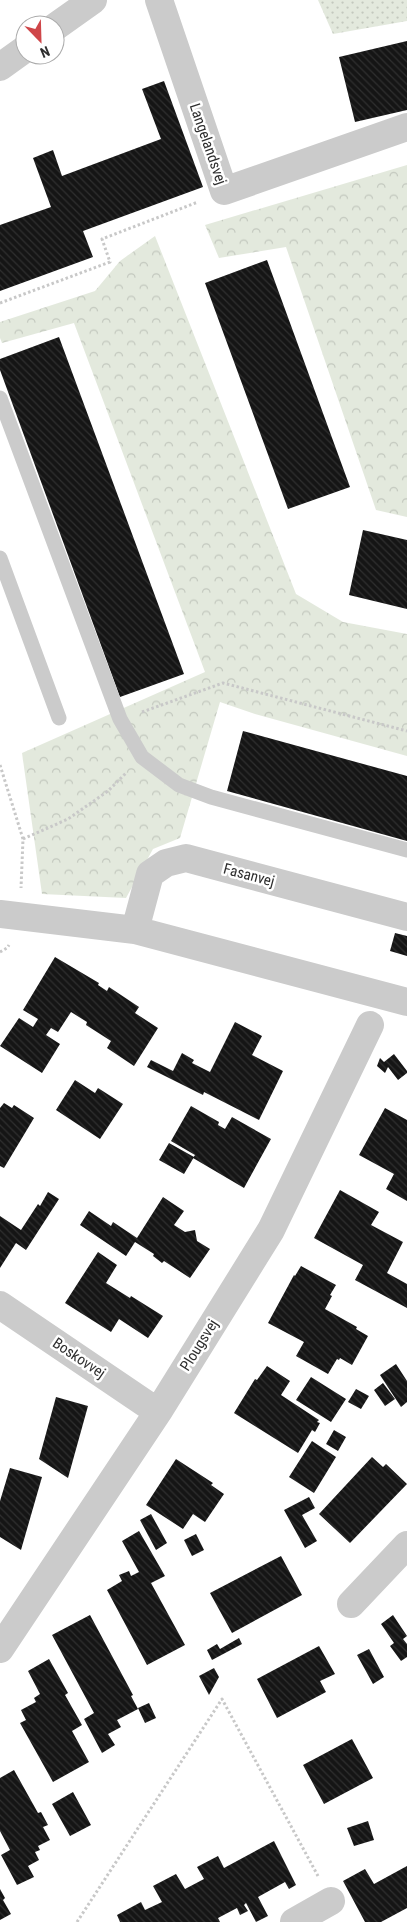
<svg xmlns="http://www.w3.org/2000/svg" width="407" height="1922" font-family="'Roboto Condensed',sans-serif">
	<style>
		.grass { fill: url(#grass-dots) }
		.park { fill: url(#park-crowns) }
		.building { fill: url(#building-back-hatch) }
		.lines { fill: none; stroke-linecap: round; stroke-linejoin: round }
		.path { stroke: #c8c8c8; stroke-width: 3; stroke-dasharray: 2.5 2.5; stroke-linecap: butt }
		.service { stroke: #cbcbcb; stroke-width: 15 }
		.minor { stroke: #cbcbcb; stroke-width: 28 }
		.tertiary { stroke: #cbcbcb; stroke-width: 28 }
		.labels { text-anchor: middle; stroke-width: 5; stroke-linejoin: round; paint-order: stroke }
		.street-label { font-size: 15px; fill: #2e2e2e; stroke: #fff }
	</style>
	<defs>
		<pattern id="grass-dots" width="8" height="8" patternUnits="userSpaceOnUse" patternTransform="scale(1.25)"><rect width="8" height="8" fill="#e3e9dd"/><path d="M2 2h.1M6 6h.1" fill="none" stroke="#c3c8be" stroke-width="1.8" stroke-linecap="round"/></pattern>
		<pattern id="park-crowns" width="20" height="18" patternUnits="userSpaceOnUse" patternTransform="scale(1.25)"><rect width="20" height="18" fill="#e3e9dd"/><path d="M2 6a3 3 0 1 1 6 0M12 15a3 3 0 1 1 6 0" fill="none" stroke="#c3c8be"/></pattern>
		<pattern id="building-back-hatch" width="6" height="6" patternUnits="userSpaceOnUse" patternTransform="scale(1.25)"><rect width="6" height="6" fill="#151515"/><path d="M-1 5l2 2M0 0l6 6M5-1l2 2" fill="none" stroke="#2f2f2f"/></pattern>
	</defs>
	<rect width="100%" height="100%" fill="#fff"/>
	<path class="grass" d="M318,0H407V21L333,34Z"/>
	<path class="park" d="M407,165V517L376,510L286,247L219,258L205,225Z
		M155,236L296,594L343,622L407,634V756L255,714L220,702L180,838L153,849L126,898L42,894L22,753L205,672L74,323L2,343L0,338V322L95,291L120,261Z"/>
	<path class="building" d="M407,41V110L355,122L339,57Z
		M164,81L203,187L83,231L93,257L0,291V225L51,207L33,158L53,150L62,176L161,139L142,89Z
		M267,260L350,487L288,509L205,283Z
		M59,337L184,674L120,697L0,370V359Z
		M363,530L407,540V609L349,595Z
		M243,731L407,776V841L227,791Z
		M395,933L407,936V956L390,951Z
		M55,957L99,983L98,985L107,991L109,987L139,1007L135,1013L158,1028L134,1066L107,1048L111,1041L86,1025L87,1022L71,1012L58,1032L51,1028L46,1035L60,1044L42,1073L0,1046L19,1018L33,1027L38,1019L23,1010Z
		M235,1022L262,1036L252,1055L283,1071L259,1120L204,1092L203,1095L147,1067L151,1060L173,1071L182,1053L194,1060L192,1063L210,1072Z
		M394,1054L407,1071V1073L398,1080L388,1067L385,1073L377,1066L380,1058L384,1062Z
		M75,1080L95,1093L98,1088L123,1104L100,1139L56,1110Z
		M4,1103L12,1108L14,1105L34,1118L4,1168L0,1166V1108Z
		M191,1106L219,1122L218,1125L225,1129L232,1117L271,1139L244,1188L193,1158L195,1155L171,1141Z
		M385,1108L407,1120V1201L386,1189L394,1174L359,1155Z
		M169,1143L194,1157L184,1174L159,1160Z
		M340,1190L379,1212L371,1225L403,1242L387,1273L407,1284V1308L355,1280L363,1265L314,1238Z
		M48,1192L59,1199L26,1250L16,1243L0,1268V1216L21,1230L38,1204L40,1206Z
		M163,1197L184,1211L174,1225L185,1232L195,1230L197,1241L210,1249L190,1278L164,1261L162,1263L153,1256L154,1254L135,1242L126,1256L80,1225L89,1211L111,1226L113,1222L137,1238Z
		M98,1252L117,1265L106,1283L130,1298L131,1296L163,1316L148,1338L119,1319L111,1332L65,1303Z
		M301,1266L336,1285L330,1295L332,1296L325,1309L357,1327L356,1329L368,1336L352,1365L340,1358L339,1360L337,1359L328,1374L296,1356L304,1342L268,1323L294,1275L295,1276Z
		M396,1364L407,1381V1402L401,1407L380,1375Z
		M267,1366L290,1381L281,1395L319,1420L317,1422L320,1423L315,1432L312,1430L298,1453L234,1413L255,1379L257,1380Z
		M311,1377L346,1399L331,1422L296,1400Z
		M383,1383L395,1399L385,1406L374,1390Z
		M356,1389L369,1396L361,1409L348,1402Z
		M56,1397L88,1406L68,1478L39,1459Z
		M334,1430L346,1437L338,1451L326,1444Z
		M312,1441L336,1457L314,1493L289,1477Z
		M372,1457L383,1467L386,1464L407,1484L350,1543L319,1514Z
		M176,1459L213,1483L211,1485L224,1494L205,1522L193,1514L183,1529L146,1505Z
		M10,1468L42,1477L21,1550L0,1537V1501Z
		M309,1497L315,1508L302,1515L317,1541L305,1548L284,1510Z
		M151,1514L167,1543L156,1550L140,1520Z
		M139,1531L165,1576L151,1583L185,1645L147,1665L107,1590L122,1581L119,1575L129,1571L131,1576L139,1572L122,1541Z
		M196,1534L204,1550L192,1556L184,1540Z
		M281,1556L302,1595L232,1633L210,1593Z
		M90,1615L133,1695L131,1696L138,1709L117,1720L121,1727L108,1734L115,1745L102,1753L84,1719L94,1713L52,1635Z
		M393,1615L407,1636L403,1639L407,1644V1657L401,1661L390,1646L394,1643L381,1624Z
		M239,1638L242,1644L212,1660L207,1650L217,1644L220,1649Z
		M319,1646L335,1674L320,1681L326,1692L277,1718L257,1679Z
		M369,1649L384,1677L373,1684L357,1655Z
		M49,1659L68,1693L65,1695L82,1725L72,1731L89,1762L53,1782L20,1723L26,1720L21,1710L36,1702L34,1698L40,1694L28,1671Z
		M214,1668L219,1677L209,1695L199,1676Z
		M149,1703L156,1718L145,1723L138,1708Z
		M352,1739L373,1778L324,1804L303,1765Z
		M14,1770L38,1813L41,1812L48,1825L43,1827L50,1840L38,1846L40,1850L35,1852L39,1860L28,1866L34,1877L17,1885L1,1855L10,1850L0,1831V1778Z
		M73,1792L91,1825L70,1836L52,1804Z
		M368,1821L374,1840L354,1846L347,1828Z
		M274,1841L296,1885L289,1889L285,1882L258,1897L268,1916L256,1922L246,1903L244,1905L248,1911L240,1915L237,1908L218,1918L220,1922H120L117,1915L141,1902L145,1910L162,1902L153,1886L176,1874L185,1889L204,1879L197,1867L218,1856L224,1868Z
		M407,1866V1908L381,1922H365L343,1881L365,1869L374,1884Z
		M0,1889L5,1898L3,1900L11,1914L0,1920Z"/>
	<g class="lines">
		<path class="path" d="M0,303L110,262L102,239L198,202
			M142,712L223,683L407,731
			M0,765L23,839L21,888
			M23,839L68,819L108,791L127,772
			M0,952L7,948L9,945
			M77,1922L222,1699L318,1876"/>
		<path class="service" d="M0,398L120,719L142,757L179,785L211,797L407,850
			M0,558L59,718"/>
		<path class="minor" d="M159,0L224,191L407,127
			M0,914L135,930L407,1002
			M135,930L150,874L166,863L186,858L407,917
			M0,1305L158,1412
			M351,1604L407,1545
			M0,1649L158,1412L271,1230L370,1025
			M294,1922L331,1901"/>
		<path class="tertiary" d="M55,27L93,0
			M0,67L25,49"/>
	</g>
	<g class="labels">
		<g class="street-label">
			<text transform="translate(208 144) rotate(71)" y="5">Langelandsvej</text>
			<text transform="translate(249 875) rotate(15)" y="5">Fasanvej</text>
			<text transform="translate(199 1345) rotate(-58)" y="5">Plougsvej</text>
			<text transform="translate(79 1358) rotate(34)" y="5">Boskovvej</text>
		</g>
	</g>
	<g transform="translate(40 40) rotate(157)"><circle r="24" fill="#ffffff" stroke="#ababab"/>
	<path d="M0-4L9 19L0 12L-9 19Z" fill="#cf4649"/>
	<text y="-8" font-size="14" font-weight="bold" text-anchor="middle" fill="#2e2e2e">N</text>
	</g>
</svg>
